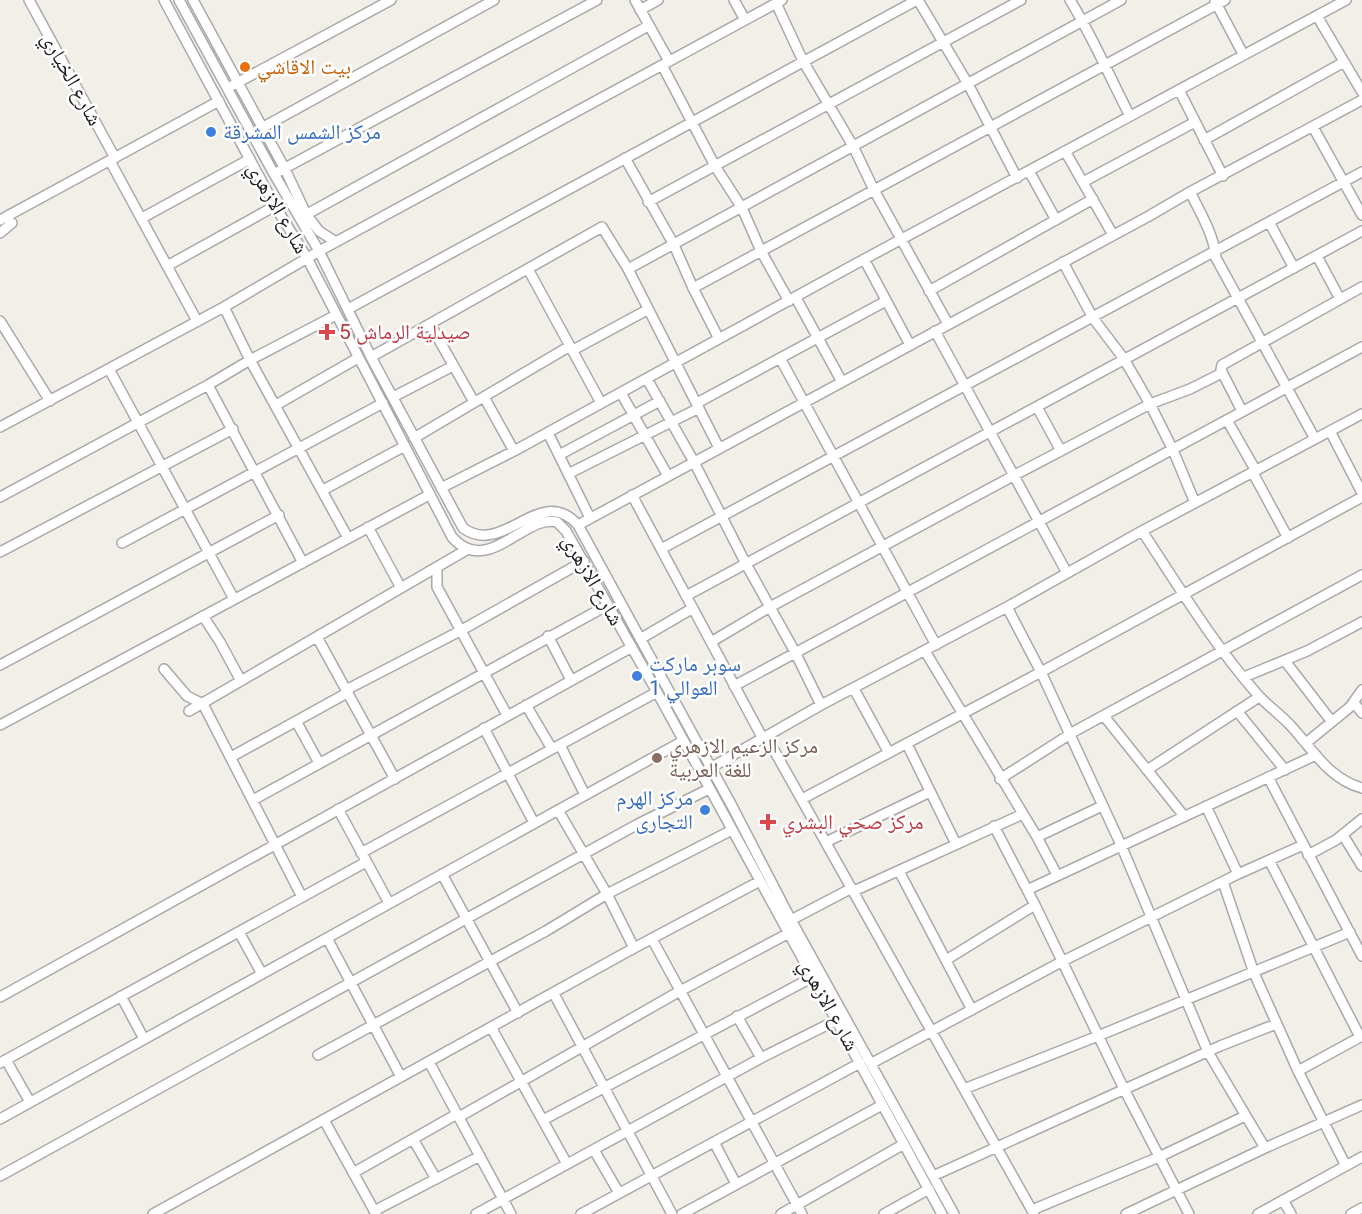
<svg xmlns="http://www.w3.org/2000/svg" width="1362" height="1214" font-family="Roboto,'Noto Naskh Arabic',sans-serif">
	<style>
		.lines { fill: none; stroke-linecap: round; stroke-linejoin: round }
		.minor-casing { stroke: #a9a9a9; stroke-width: 12 }
		.minor { stroke: #fff; stroke-width: 9 }
		.food-dot { fill: #e8710a; stroke: #fff; stroke-width: 2 }
		.shop-dot { fill: #3f7fe0; stroke: #fff; stroke-width: 2 }
		.health-dot { fill: #e0444e; stroke: #fff; stroke-width: 2 }
		.education-dot { fill: #8d6e63; stroke: #fff; stroke-width: 2 }
		.labels { text-anchor: middle; stroke-width: 5; stroke-linejoin: round; paint-order: stroke }
		.food-label { font-size: 21px; fill: #c56008; stroke: #fff; text-anchor: start }
		.street-label { font-size: 21px; fill: #222; stroke: #fff }
		.shop-label { font-size: 21px; fill: #366cbe; stroke: #fff; text-anchor: start }
		.health-label { font-size: 21px; fill: #be3a42; stroke: #fff; text-anchor: start }
		.education-label { font-size: 21px; fill: #785e54; stroke: #fff; text-anchor: start }
	</style>
	<rect width="100%" height="100%" fill="#f2efe9"/>
	<g class="lines">
		<defs>
			<path id="minor" d="M29,0L115,158
				M164,0L275,206L307,258L452,537C487,578 526,513 557,522L566,531L657,692L942,1214
				M179,0L274,174L319,251L371,357L463,528C504,558 540,482 578,525L732,806L791,920L954,1214
				M193,0L285,169L306,214L319,231L336,242
				M635,0L669,61
				M734,0L745,20
				M918,0L968,84L1017,178
				M1070,0C1093,37 1110,78 1130,116
				M1215,1L1243,54
				M776,3L803,61L853,146L874,190L948,324
				M640,10L658,0
				M1317,16L1362,92
				M662,65L715,166L742,208L761,251L789,301
				M233,85L391,0
				M1179,90L1223,176
				M1313,127L1362,215
				M258,130L494,0
				M1204,140L1344,62
				M1065,151L1113,235
				M625,158L674,245L693,288L719,339
				M110,161L197,321
				M1029,171L1056,220
				M274,174L597,0
				M1083,182L1195,122
				M1190,192C1200,212 1214,235 1216,258L1315,439
				M648,202L1021,0
				M142,218L250,159
				M300,218L648,26
				M0,220L219,101
				M1269,222L1294,268
				M0,233L12,223
				M1317,256L1340,299
				M864,259L910,345
				M1063,262L1093,318L1124,359L1150,404L1173,450L1195,503
				M167,266L275,206
				M528,269L601,403
				M628,269L1121,0
				M693,288L1225,0
				M929,291L1093,199
				M796,298L842,382
				M224,307L250,360L348,538
				M348,309L917,0
				M0,321L50,401
				M430,324L474,402
				M935,331L1067,573
				M573,350L647,310
				M371,357L602,227L628,269L719,448
				M780,358L936,645
				M109,369L234,599
				M647,379L694,462L746,564L795,652L821,705
				M208,385L303,563
				M621,393L668,476
				M393,397L453,366
				M484,397L514,451
				M697,403L886,301
				M276,405L358,358
				M1037,407L1061,451
				M1242,411L1221,370L1222,365L1362,287
				M1227,420L1256,471
				M0,427L224,307L321,250L782,0
				M1330,431L1362,493
				M548,433L590,518
				M414,438L570,346
				M559,455L660,401
				M1253,473L1288,538
				M568,474L699,408
				M441,488L514,451L859,262L1346,0
				M323,490L405,446
				M632,495L762,737
				M0,497L208,385L250,360L336,315
				M578,525L1149,216L1190,192L1362,100
				M368,527L401,588
				M1142,531C1179,587 1214,645 1258,695C1268,706 1281,715 1291,726C1313,750 1329,779 1362,788
				M122,543L383,403
				M661,549L1362,172
				M0,552L233,429
				M437,567V587L507,715
				M686,596L1362,231
				M1007,607L1041,672L1121,845L1208,1052L1265,1148
				M203,616L220,642L241,681
				M548,636L571,680
				M317,637L395,779
				M640,639L693,608
				M711,642L770,607L1013,476L1150,404L1190,389L1222,373
				M925,651L1037,837L1057,875
				M1285,661L1332,722
				M0,665L279,515
				M164,669L187,696L203,704L302,897
				M1244,677L1307,651L1362,622
				M734,686L1362,347
				M854,689L889,753
				M346,690L460,631L584,561
				M1354,703L1362,713
				M526,705L552,749
				M189,711L468,549
				M1237,711L1285,770
				M1104,716L1184,816
				M296,721L319,763
				M0,725L429,495
				M484,728L534,823
				M766,736L1034,1214
				M1306,743L1350,707L1362,690
				M907,744L956,844
				M560,745L585,795
				M231,757L347,693
				M1147,770L1259,697
				M705,771L821,705L1007,607L1142,531L1362,414
				M1268,777L1362,956
				M1000,779L1075,731L1362,575
				M802,799L1041,672L1362,497
				M253,800L608,605
				M1206,806L1238,874
				M338,809L389,903
				M558,810L607,894L634,948
				M994,826L1035,905L1124,1089L1189,1214
				M1343,835L1362,866
				M1037,837L1102,806
				M826,842L930,792
				M361,853L657,692
				M1308,855L1336,840L1362,819
				M1269,860L1360,1037
				M899,871L972,1010
				M442,874L518,1013
				M1223,882L1254,973L1298,1071L1346,1166
				M1027,890L1316,755
				M854,891L1023,814
				M791,920L852,888
				M239,932L262,974
				M327,938L401,1077
				M652,939L802,1214
				M946,960L1035,905
				M554,994L672,1214
				M121,996L144,1039
				M0,997L632,647
				M737,1016L761,1058
				M491,1027L567,1164
				M318,1055L546,931L607,894L732,830
				M6,1060L30,1102
				M429,1062L511,1214
				M0,1063L366,862
				M872,1063L1063,961L1238,874L1303,845
				M1298,1071L1362,1036
				M964,1089L1098,1036L1350,932
				M459,1117L680,991L789,933
				M0,1119L683,741
				M324,1120L376,1214
				M543,1120L813,977
				M413,1139L436,1179
				M714,1142L736,1184
				M594,1150L619,1193
				M353,1173L457,1114
				M0,1176L638,824L709,789
				M933,1176L1220,1046L1276,1024
				M1283,1200L1291,1214
				M1032,1210L1159,1157L1245,1116
				M374,1211L480,1156
				M153,1214L634,948L760,881
				M476,1214L761,1058L837,1020
				M581,1214L860,1063
				M682,1214L882,1105
				M781,1214L904,1144
				M884,1214L929,1189
				M1126,1214L1265,1148L1362,1105
				M1258,1214L1362,1157
				M1351,1214L1362,1208"/>
		</defs>
		<use href="#minor" class="minor-casing"/>
		<use href="#minor" class="minor"/>
	</g>
	<circle class="food-dot" cx="245" cy="67" r="6"/>
	<g class="shop-dot">
		<circle cx="211" cy="132" r="6"/>
		<circle cx="637" cy="676" r="6"/>
		<circle cx="705" cy="810" r="6"/>
	</g>
	<g class="health-dot">
		<path d="M324 323h6v6h6v6h-6v6h-6v-6h-6v-6h6z"/>
		<path d="M765 813h6v6h6v6h-6v6h-6v-6h-6v-6h6z"/>
	</g>
	<circle class="education-dot" cx="657" cy="758" r="6"/>
	<g class="labels">
		<g class="food-label">
			<text x="257" y="74">بيت الاقاشي</text>
		</g>
		<g class="street-label">
			<text transform="translate(72 79) rotate(61)" y="7">شارع الخياري</text>
			<text transform="translate(278 208) rotate(60)" y="7">شارع الازهري</text>
			<text transform="translate(593 580) rotate(60)" y="7">شارع الازهري</text>
			<text transform="translate(829 1005) rotate(61)" y="7">شارع الازهري</text>
		</g>
		<g class="shop-label">
			<text x="223" y="139">مركز الشمس المشرقة</text>
			<text x="649" y="671">سوبر ماركت<tspan x="649" dy="24">العوالي 1</tspan></text>
			<text x="693" y="805" text-anchor="end">مركز الهرم<tspan x="693" dy="24">التجارى</tspan></text>
		</g>
		<g class="health-label">
			<text x="339" y="339">صيدلية الرماش 5</text>
			<text x="782" y="829">مركز صحي البشري</text>
		</g>
		<g class="education-label">
			<text x="669" y="753">مركز الزعيم الازهري<tspan x="669" dy="24">للغة العربية</tspan></text>
		</g>
	</g>
</svg>
